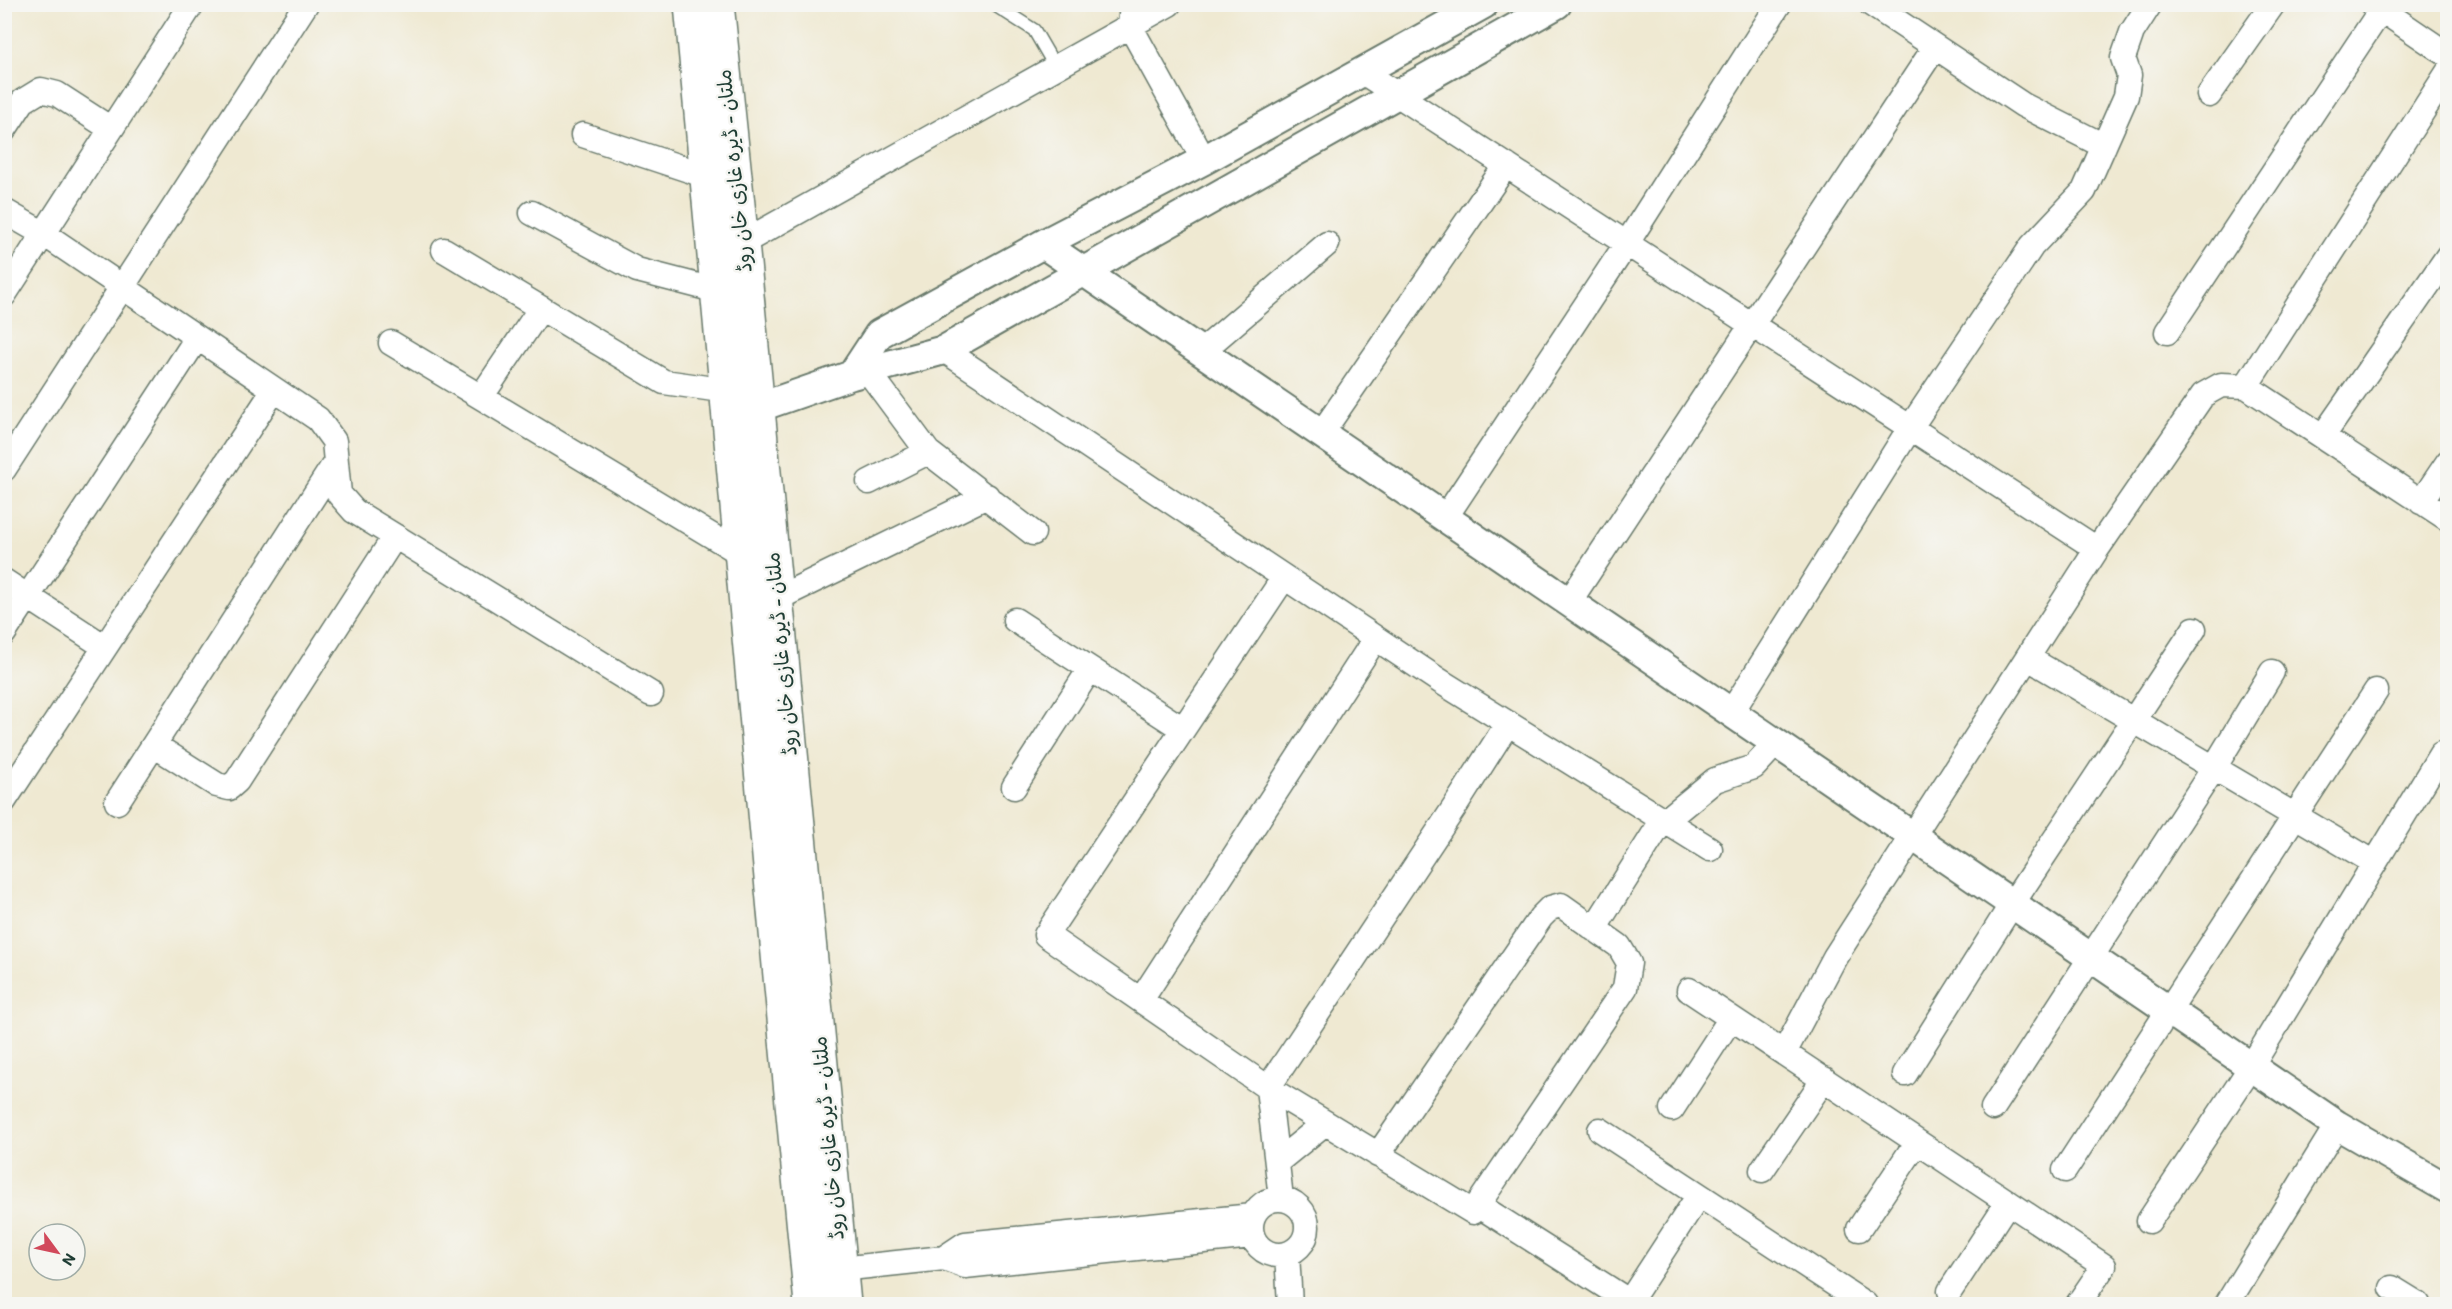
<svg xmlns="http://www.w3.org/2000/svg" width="2452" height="1309" font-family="Itim,'Playpen Sans Arabic',sans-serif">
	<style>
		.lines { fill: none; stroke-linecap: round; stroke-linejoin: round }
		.service-casing { stroke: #68796b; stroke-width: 15 }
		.minor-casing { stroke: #68796b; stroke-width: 27 }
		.tertiary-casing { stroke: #68796b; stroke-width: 32 }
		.trunk-casing { stroke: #68796b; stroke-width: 36 }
		.service { stroke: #fff; stroke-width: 12 }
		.minor { stroke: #fff; stroke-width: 24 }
		.tertiary { stroke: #fff; stroke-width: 28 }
		.trunk { stroke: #fff; stroke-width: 33 }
		.labels { text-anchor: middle; stroke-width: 5; stroke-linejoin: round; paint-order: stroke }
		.street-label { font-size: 20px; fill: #1f3d34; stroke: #f6f6f2 }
	</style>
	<rect width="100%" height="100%" fill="#f6f6f2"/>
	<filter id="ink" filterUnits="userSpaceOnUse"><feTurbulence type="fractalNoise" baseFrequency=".0167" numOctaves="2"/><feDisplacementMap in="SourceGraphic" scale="12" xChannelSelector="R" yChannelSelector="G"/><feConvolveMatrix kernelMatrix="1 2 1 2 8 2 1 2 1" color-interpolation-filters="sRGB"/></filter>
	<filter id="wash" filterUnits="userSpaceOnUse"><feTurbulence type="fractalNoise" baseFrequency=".008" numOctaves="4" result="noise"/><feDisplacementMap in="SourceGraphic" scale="24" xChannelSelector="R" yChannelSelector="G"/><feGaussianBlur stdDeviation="1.35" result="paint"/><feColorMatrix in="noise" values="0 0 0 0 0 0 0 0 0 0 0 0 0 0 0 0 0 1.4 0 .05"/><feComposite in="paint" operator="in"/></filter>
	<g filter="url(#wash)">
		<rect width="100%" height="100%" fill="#efe9d2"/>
	</g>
	<g filter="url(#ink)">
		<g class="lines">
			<defs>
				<path id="service" d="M993,4L1034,30L1056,68"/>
				<path id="minor" d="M1132,4L1130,26L1204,160
					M1871,4L2023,105L2104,146
					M2373,4L2448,55
					M1364,73L2097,549
					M2209,95L2273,4
					M4,130L23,101L41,90L57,94L111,129
					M583,135L707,176
					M4,211L44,234L318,419L334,441L339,494L354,511L651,694
					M532,213L637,270L718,291
					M742,243L1169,4
					M444,250L664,382L728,391
					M4,295L192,4
					M2167,332L2385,4
					M391,343L742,554
					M944,350L1440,681L1710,849
					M1201,352L1327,244
					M868,371L928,452L1033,533
					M2246,386L2448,72
					M481,397L541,308
					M1321,434L1506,165
					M2323,436L2448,256
					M4,469L306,4
					M869,482L928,452
					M2421,502L2448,462
					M1445,518L1627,243L1779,4
					M1283,579L1046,935L1268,1088L1473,1212L1625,988L1629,963L1619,946L1561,905L1550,908L1541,917L1378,1155
					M4,581L105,647
					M776,599L987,496
					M1569,602L1935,47
					M1015,620L1183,729
					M4,633L197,338
					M2028,658L2375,863
					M1731,713L1910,428L2032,246L2084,191L2126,96L2129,75L2123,58L2132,32L2150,4
					M154,745L217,785L229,788L237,781L395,536
					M1014,787L1090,669
					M4,801L274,390
					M117,802L335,463
					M1594,929L1659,826L1715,780L1754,767L1776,743
					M1689,990L2104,1266L2078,1304
					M1141,1000L1375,639
					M1784,1053L1835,957L2097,549L2203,395L2221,385L2246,386L2448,519
					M1905,1074L2012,904L2194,629
					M1993,1108L2214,768L2272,672
					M1672,1109L1731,1018
					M1600,1130L1865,1304
					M1277,1162L1325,1123
					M1762,1170L1824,1079
					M2065,1170L2376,691
					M1281,1198L1268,1088L1456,805L1508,723
					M1251 1227a28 28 0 1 1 56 0a28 28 0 1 1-56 0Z
					M1478,1205L1630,1302
					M2149,1221L2251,1067L2441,754
					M1859,1229L1917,1142
					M1287,1254L1290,1304
					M944,1258L965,1266L1252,1236
					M840,1269L944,1258L965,1244L1253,1216
					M2392,1288L2418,1304
					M1950,1291L2008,1202
					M1628,1304L1699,1195
					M2227,1304L2337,1125"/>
				<path id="tertiary" d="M1043,244L2337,1125L2448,1189
					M852,375L879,334L1043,244L1204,160L1484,4
					M757,408L852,375L944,350L1557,4"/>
				<path id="trunk" d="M691,4C732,438 769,871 811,1304
					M717,4L742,243L844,1304"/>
			</defs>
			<use href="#service" class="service-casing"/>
			<use href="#minor" class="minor-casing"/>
			<use href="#tertiary" class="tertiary-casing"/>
			<use href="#trunk" class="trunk-casing"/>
			<use href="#service" class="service"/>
			<use href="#minor" class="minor"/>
			<use href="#tertiary" class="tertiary"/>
			<use href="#trunk" class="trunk"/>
		</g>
	</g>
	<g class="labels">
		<g class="street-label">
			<text transform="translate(734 171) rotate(-96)" y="7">ملتان - ڈیرہ غازی خان روڈ</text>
			<text transform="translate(781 654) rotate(-95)" y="7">ملتان - ڈیرہ غازی خان روڈ</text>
			<text transform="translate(828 1138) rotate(-95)" y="7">ملتان - ڈیرہ غازی خان روڈ</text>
		</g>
	</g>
	<rect width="2452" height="1309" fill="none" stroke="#f6f6f2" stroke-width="24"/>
	<g transform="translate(57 1252) rotate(123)"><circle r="28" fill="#f6f6f2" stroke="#a0aca6" stroke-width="1.5"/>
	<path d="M0-4.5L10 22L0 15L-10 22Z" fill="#d1495b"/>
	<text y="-9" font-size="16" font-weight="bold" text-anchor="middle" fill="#1f3d34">N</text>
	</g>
</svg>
